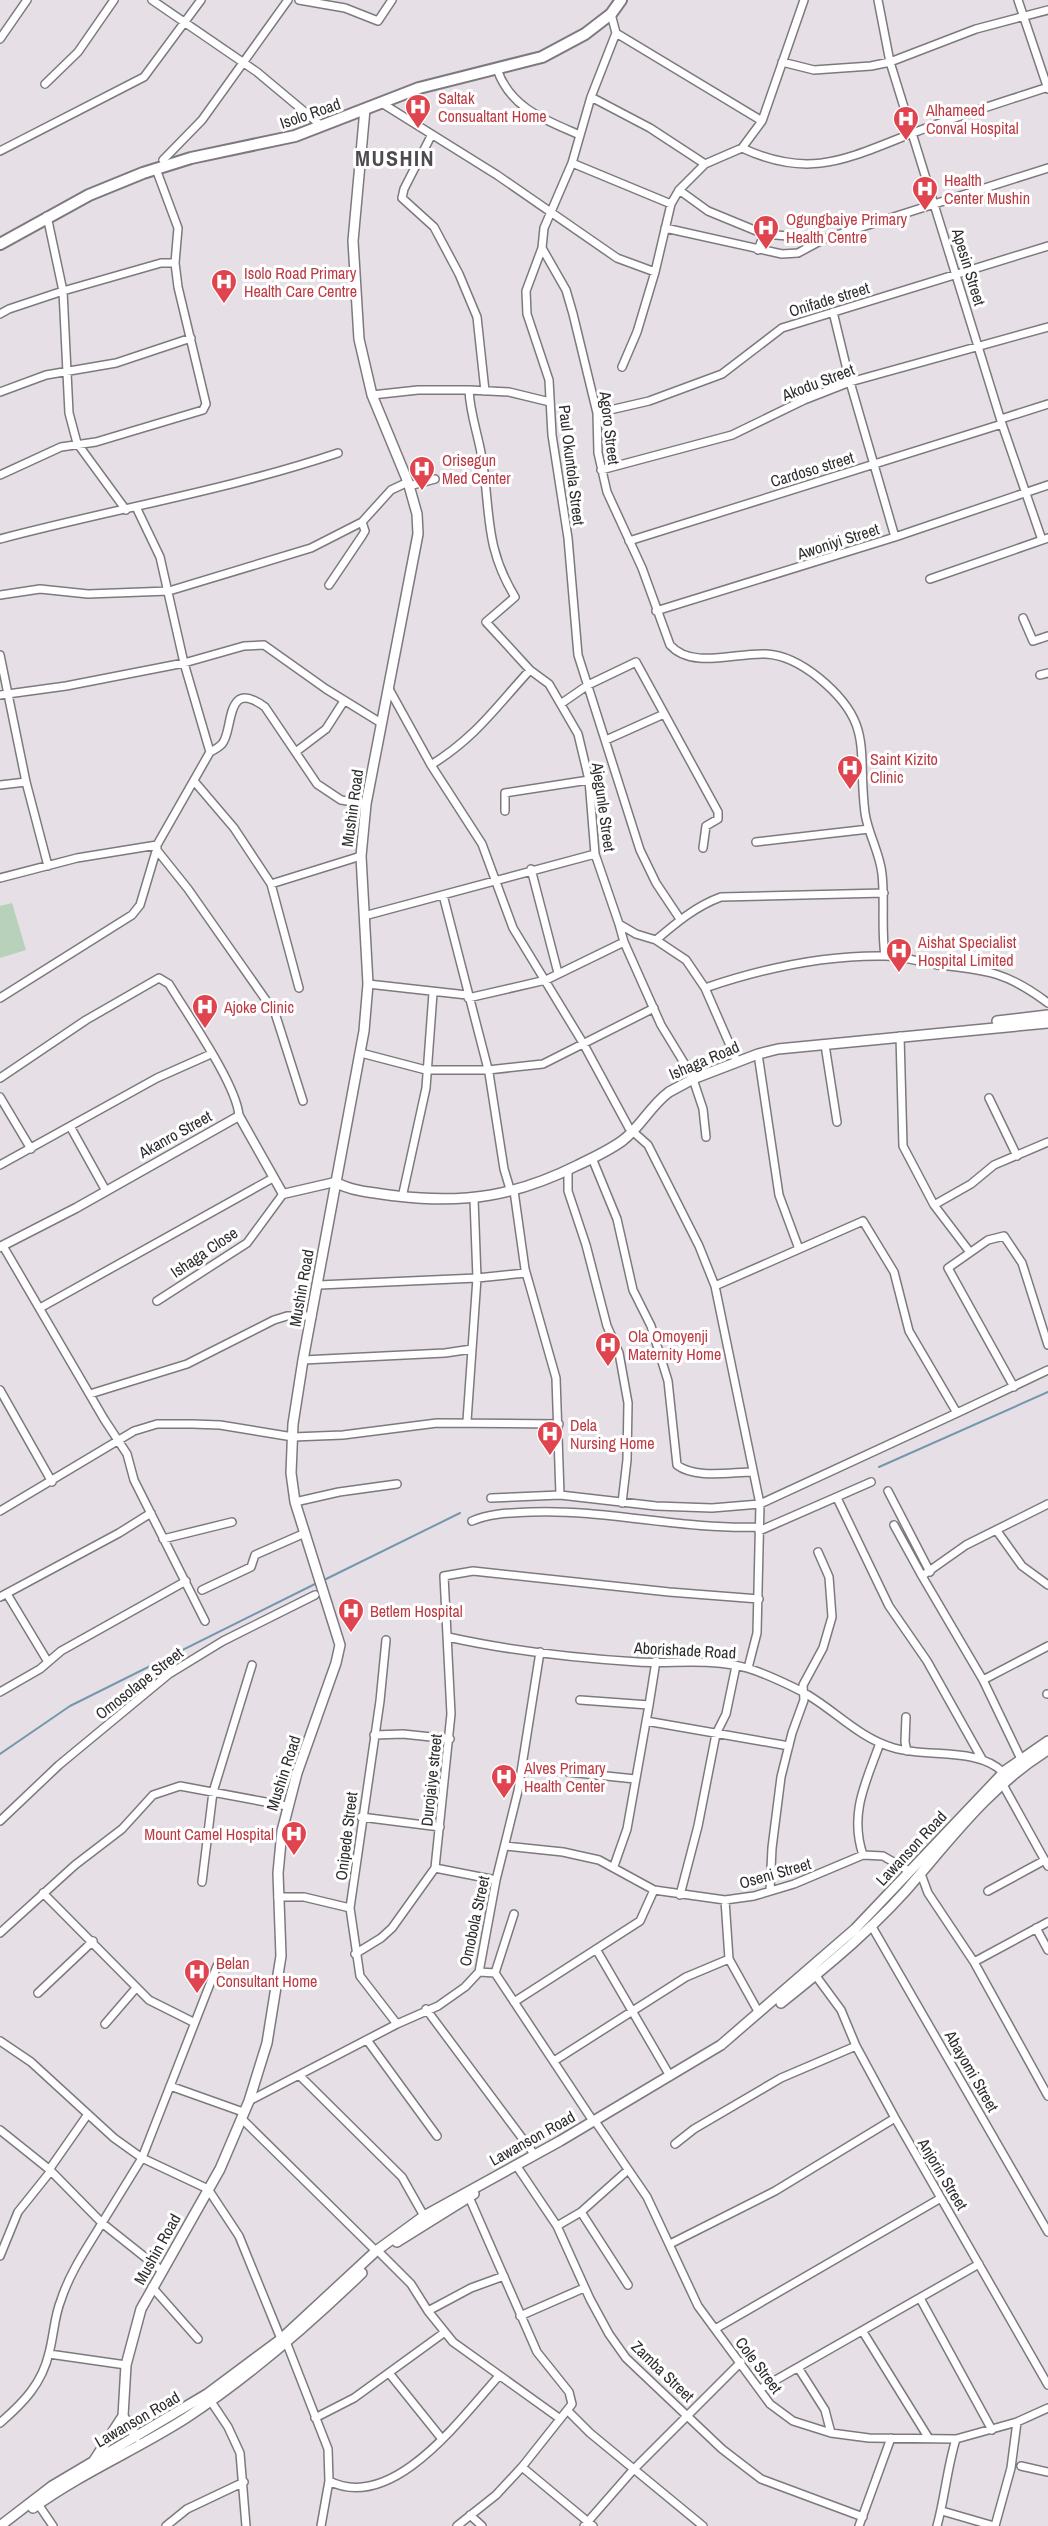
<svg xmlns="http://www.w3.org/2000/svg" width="1048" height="2526" font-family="'Archivo Narrow',sans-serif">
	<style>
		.park { fill: #b7d1bb }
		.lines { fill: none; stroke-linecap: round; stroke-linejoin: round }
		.stream { stroke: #7597ad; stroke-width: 2 }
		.minor-casing { stroke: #7e797f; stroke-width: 10 }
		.tertiary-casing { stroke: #7e797f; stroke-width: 11 }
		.secondary-casing { stroke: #7e797f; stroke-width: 12 }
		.primary-casing { stroke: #7e797f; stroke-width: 14 }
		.minor { stroke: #fff; stroke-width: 7 }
		.tertiary { stroke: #fff; stroke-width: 8 }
		.secondary { stroke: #fff; stroke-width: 9 }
		.primary { stroke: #fff; stroke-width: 10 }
		.labels { text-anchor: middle; stroke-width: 6; stroke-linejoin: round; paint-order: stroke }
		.health-label { font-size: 16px; fill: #be3a42; stroke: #fff; text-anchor: start }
		.street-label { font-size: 16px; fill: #2f2d2f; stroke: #fff }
		.district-label { font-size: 22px; font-weight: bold; letter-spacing: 1.5px; fill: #4f4a4f; stroke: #fff }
	</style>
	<rect width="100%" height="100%" fill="#e6e0e6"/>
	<path class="park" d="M12,903L26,950L0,958V906Z"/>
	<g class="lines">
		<path class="stream" d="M879,1467L1048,1392
			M322,1581L460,1513
			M0,1754L70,1706L317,1583"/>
		<defs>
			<path id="minor" d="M152,0L257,72L318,123
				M299,0L345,8L378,21L392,0
				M878,0L890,62L1002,424L1042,540
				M1018,0L1048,89
				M611,14L616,33L591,97L572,163L544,228L542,248L526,291L527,314L549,380L552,435L568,538L578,655L640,850L656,883L680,919
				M616,33L762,121
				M0,39L27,0
				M782,62L814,70L871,66L890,62L976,29L1048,10
				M497,69C510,108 545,120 580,135
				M45,84L78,52L114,0
				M591,97L650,128L705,164
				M380,102L497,175L617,258L655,272
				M431,136L404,189L402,198L434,227L459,274L477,317L485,391
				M742,148C811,180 848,158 913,133C957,116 1003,102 1048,87
				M0,151L144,77L201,0
				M163,160L202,120L288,0
				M572,163L671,204
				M679,190L708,211L764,234L824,239
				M47,216L63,291L69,413L77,443L126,510
				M665,228L782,254L798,253L824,239L1048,168
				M542,248L566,290L573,314L597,413L598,453L607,492L642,568L670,645C692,670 737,652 766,654C786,655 803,665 819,678C875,724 857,750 865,813C868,834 880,853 882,874C885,901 881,928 885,956
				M758,250L764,234
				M833,312L850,382L895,537
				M0,314L9,309L63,291L161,263H175
				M622,367L637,332L655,272L671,204L679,190L705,164L742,148L762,121L804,0
				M469,390C470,414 478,434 482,458C491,513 484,546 515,597L486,622L530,670L549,684L578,734L589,780L595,854L619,924L636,934L656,940L686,960L705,988L736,1059
				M0,392L46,375L116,363L191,338
				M372,395L418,390H469L509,392L550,402
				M597,413L649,401L722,374L782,328L1048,246
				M1001,419L1048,404
				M601,470L732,435L804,400L850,382L1048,327
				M0,475L61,447L96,442L203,410L206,404L178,287L175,263L178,228L156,169
				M409,486L435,479
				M0,539C113,509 228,490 338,453
				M629,541L1002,424
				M930,579L1048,538
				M329,585L362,536L365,531L362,522
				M0,595L40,589L88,594L169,591L311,548L362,522L391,490L408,482
				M656,611L895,537L1048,485
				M1023,618L1033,641L1048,636
				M0,655L26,782L48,866
				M1040,675L1048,673
				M389,689L431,765L482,844L513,928L583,1043L629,1128L648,1145L699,1246L715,1286L760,1504L757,1633L748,1668
				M0,695L66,686L184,663L244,646L264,645L326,689L381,723
				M562,703L588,685L636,662L718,812V819L706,826L703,848
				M606,740L664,714
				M297,751L326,729L344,701
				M210,752C214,750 219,747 222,744C234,731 224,677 265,707L317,784L341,800L366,804
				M431,765C476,737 495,708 530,670
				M194,781L234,828L271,884L299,988
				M0,785L26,782
				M505,811V793L589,780
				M756,842L869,829
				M156,849L188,889L275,1013L303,1101
				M531,869L558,973
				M0,878L77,858L157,845L210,752L184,663L160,557L137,509
				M271,884L361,856
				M443,895L489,1073L504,1169L510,1189
				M364,916L595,854
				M619,924L624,942
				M656,940C676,923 696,906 721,897L884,893
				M368,984L467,995
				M705,988C761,969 825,955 884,956C902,956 921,962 938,965C987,970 1007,972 1048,1003
				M0,998L132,915L140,905L157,848
				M468,998L546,980L624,942L661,1025L692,1076
				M900,1036L903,1146L934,1205L969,1251
				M825,1045L837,1122
				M361,1053L426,1070H488L543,1064L654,1008
				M758,1054L779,1195L799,1249
				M0,1078L86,1020L159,978L169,984C187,1014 237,1085 239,1116
				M693,1079L703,1109L706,1137
				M0,1097L31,1149
				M989,1098L1017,1156
				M71,1128L106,1191
				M592,1158L617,1219L633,1290L651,1326L668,1381L677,1465C695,1479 731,1472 753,1472
				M0,1165L157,1078L211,1054
				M568,1170V1191L586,1245L607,1326L619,1353L628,1403L627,1460L622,1503
				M514,1191L525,1269L556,1378L560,1495
				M403,1193L426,1088L433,993
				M474,1199L477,1278L526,1273
				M934,1205L971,1184L994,1165L1048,1142
				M3,1246L104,1419L127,1454L134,1480L205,1621
				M319,1285L477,1278L467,1421
				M715,1286L863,1221L894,1272L909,1331L957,1413L1048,1370
				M157,1301L247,1243L283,1194
				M40,1308L273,1178
				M303,1360L445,1353L472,1349
				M1014,1387L948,1268L988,1240L1004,1236L1022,1263L1048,1345
				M0,1390L52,1482
				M90,1394L187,1364L274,1320L287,1316H312
				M888,1491L930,1572
				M491,1498L560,1495L656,1506L712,1508L760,1504L957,1413
				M837,1498L889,1606L927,1661L982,1759
				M295,1502L339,1492L397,1484
				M0,1511L134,1431L157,1424H192L220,1425L293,1437L343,1435L437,1423L559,1424
				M472,1521C491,1513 510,1513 531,1512C607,1509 682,1530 759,1527
				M894,1525L922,1576
				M759,1531L871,1482
				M997,1531L1022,1566L1048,1585
				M163,1539L232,1522
				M202,1590L251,1567L255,1555L305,1533
				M7,1594L48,1662
				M0,1597L119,1533L151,1513
				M448,1637C511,1651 574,1658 638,1662C673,1664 712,1658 747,1668C764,1673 785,1683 801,1691C833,1708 858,1738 894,1748C928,1758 977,1747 1003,1772
				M386,1640L380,1701L350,1908L360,1976L397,2024
				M983,1680L1048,1646
				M0,1692L40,1669L61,1651L186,1581
				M1047,1694H1048
				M580,1700L649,1705L627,1829L614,1866
				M649,1705L656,1661
				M906,1717L905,1742L907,1751
				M646,1721L789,1746
				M374,1735L403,1734L450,1739
				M1020,1757L983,1680L922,1576L966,1545L1048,1504
				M568,1772L635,1779
				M1002,1783L1048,1866
				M361,1817L440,1827
				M0,1821L59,1765L169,1674L223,1641L315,1595
				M505,1846L563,1852L599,1860L654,1890L725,1900L754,1896L794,1884L863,1855L883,1856L909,1871
				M863,1855C849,1813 866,1782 880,1743
				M435,1868L496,1880
				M921,1874L928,1893L974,1962L1048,2096
				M202,1882L213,1792L252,1665
				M770,1890L772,1848L781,1777L792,1733L804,1700L803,1685L823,1648L832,1617L829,1577L818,1552
				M988,1891L1045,1860
				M43,1893L149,2000L193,2022
				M680,1895L698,1826L716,1734L726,1714L736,1666
				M278,1897H304L350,1908
				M725,1900L729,1959L759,2013
				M871,1925L1048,2232
				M1036,1928L1048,1950
				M0,1933L75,1865L122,1829L153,1795L180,1786L287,1806
				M596,1949L670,2076
				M355,1954L381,1938L392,1928L435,1868L451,1714L444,1576L473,1571L669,1592L759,1599
				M974,1962L1048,1922
				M479,1972L495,1973L593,2121
				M495,1973L514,1914
				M816,1976L841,2010L856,2046L895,2118L1048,2385
				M38,1993L93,1941
				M514,2002L640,1921L654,1890
				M426,2009L534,2154
				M105,2024L136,1988
				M367,2040L437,2136
				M0,2041L31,2062L114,2138L142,2158L208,2189L239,2236L281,2339
				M554,2061L686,1977L729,1959
				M300,2076L402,2177L424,2216
				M170,2086L243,2112
				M249,2101L397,2024L438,2006L465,1987L479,1972L496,1880L518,1791L540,1652
				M241,2118L376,2251
				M597,2124L647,2197L698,2306L770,2404L793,2421L831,2433L869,2438L956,2439L1017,2422L1048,2408
				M0,2130L50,2170L102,2223L142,2158L217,1966
				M675,2144L694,2129L781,2078L856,2046
				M518,2168L557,2226L590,2299L609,2334L626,2358L722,2449L761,2479L863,2517
				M581,2212L628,2285
				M557,2226L581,2212L628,2170
				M670,2244L775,2191L895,2118
				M381,2254L411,2284L428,2311L453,2342L559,2418
				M0,2256L18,2212L50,2172L51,2167L88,2114
				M152,2287L198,2339
				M921,2300L992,2430
				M428,2311L471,2288L504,2276
				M520,2316L584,2288
				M715,2329L941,2198
				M863,2332L928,2437
				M287,2344L328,2449L329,2481L321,2526
				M49,2354L126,2365
				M799,2369L825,2410L831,2433
				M389,2373L442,2439
				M760,2389L979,2264
				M210,2400L228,2427L240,2453L246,2526
				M568,2411L590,2433L703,2526
				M315,2418L354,2398L445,2332
				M0,2423C23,2403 42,2384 49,2353C54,2335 54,2317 61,2300C70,2272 87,2248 102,2223L161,2270
				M1021,2466L1048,2472
				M522,2467L593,2526
				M329,2481C393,2513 461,2418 498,2377
				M38,2504L53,2526
				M942,2511L994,2526
				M470,2515L482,2526
				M166,2526L187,2509L244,2482
				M457,2526L496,2495L522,2467L572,2404L569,2392L537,2352L469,2197
				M584,2526L633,2470L741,2362
				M859,2526L891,2438
				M937,2526C945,2497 947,2468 956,2439
				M995,2526L1011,2468L1017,2422"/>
			<path id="tertiary" d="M0,1247L76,1208L239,1116L283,1194L335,1182"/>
			<path id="secondary" d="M997,1021L1048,1015
				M335,1182C353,1192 376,1193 397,1196C466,1204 516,1196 578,1165C593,1158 608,1151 622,1141C640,1128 650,1106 669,1092L693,1079L758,1054L778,1049L1048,1023
				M781,2003C830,1964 881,1922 921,1873C960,1827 996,1782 1048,1750
				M397,2242L474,2194
				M136,2437L123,2416L126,2365L141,2309L220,2169L249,2101L267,2043L281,1956L278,1873L282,1831L297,1773L336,1663L340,1645L295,1502L291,1473L293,1424L303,1360L364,1031L368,984L361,856L366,804L418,534L417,514L408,482L372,395L359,339L353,241L365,109
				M93,2462L123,2416
				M33,2508C81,2473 136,2450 186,2418C250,2376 307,2326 362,2273
				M0,2526L52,2486L207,2394L281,2339L376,2251L424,2216L560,2141L721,2045L855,1929L1006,1770L1048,1741"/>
			<path id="primary" d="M0,244L89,195L143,173L191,158L295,136L419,88L542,57L585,34L611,14L621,0"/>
		</defs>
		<use href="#minor" class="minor-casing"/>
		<use href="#tertiary" class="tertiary-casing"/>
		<use href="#secondary" class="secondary-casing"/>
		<use href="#primary" class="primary-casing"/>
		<use href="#minor" class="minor"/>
		<use href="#tertiary" class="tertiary"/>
		<use href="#secondary" class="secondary"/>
		<use href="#primary" class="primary"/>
	</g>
	<defs>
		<symbol id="hospital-pin" viewBox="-11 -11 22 30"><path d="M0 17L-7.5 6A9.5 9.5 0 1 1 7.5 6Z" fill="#e0444e" stroke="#fff"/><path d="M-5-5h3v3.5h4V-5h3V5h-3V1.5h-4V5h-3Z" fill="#fff"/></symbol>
	</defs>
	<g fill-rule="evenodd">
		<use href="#hospital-pin" x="403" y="92" width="30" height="40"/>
		<use href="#hospital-pin" x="891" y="104" width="30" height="40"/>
		<use href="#hospital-pin" x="910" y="174" width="30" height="40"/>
		<use href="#hospital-pin" x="751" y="213" width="30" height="40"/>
		<use href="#hospital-pin" x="209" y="267" width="30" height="40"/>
		<use href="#hospital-pin" x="407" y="454" width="30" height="40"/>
		<use href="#hospital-pin" x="835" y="753" width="30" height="40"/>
		<use href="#hospital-pin" x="884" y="936" width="30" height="40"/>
		<use href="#hospital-pin" x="190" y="992" width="30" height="40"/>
		<use href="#hospital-pin" x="593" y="1330" width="30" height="40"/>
		<use href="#hospital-pin" x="535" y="1419" width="30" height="40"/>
		<use href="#hospital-pin" x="336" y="1596" width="30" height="40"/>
		<use href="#hospital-pin" x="489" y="1762" width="30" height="40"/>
		<use href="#hospital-pin" x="279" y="1819" width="30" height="40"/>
		<use href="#hospital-pin" x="182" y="1957" width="30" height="40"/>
	</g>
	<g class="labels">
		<g class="health-label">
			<text x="438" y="104">Saltak<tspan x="438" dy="18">Consualtant Home</tspan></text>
			<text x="926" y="116">Alhameed<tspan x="926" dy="18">Conval Hospital</tspan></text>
			<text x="944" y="186">Health<tspan x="944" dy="18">Center Mushin</tspan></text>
			<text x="786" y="225">Ogungbaiye Primary<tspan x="786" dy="18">Health Centre</tspan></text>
			<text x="244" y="279">Isolo Road Primary<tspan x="244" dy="18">Health Care Centre</tspan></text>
			<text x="442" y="466">Orisegun<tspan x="442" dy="18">Med Center</tspan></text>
			<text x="870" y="765">Saint Kizito<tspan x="870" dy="18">Clinic</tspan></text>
			<text x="918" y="948">Aishat Specialist<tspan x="918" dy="18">Hospital Limited</tspan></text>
			<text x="224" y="1013">Ajoke Clinic</text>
			<text x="628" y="1342">Ola Omoyenji<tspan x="628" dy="18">Maternity Home</tspan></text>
			<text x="570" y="1431">Dela<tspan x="570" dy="18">Nursing Home</tspan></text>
			<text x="370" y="1617">Betlem Hospital</text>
			<text x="524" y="1774">Alves Primary<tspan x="524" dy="18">Health Center</tspan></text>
			<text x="274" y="1840" text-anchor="end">Mount Camel Hospital</text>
			<text x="216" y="1969">Belan<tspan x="216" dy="18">Consultant Home</tspan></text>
		</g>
		<g class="street-label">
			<text transform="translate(310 113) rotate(-19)" y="6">Isolo Road</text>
			<text transform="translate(969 267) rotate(73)" y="6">Apesin Street</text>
			<text transform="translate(829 299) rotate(-17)" y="6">Onifade street</text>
			<text transform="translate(818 382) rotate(-21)" y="6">Akodu Street</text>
			<text transform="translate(610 428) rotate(83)" y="6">Agoro Street</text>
			<text transform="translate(572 465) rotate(83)" y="6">Paul Okuntola Street</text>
			<text transform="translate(812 469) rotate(-17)" y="6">Cardoso street</text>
			<text transform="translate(838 541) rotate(-18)" y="6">Awoniyi Street</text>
			<text transform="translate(604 807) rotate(82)" y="6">Ajegunle Street</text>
			<text transform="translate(352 808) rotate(-82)" y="6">Mushin Road</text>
			<text transform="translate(704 1060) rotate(-23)" y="6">Ishaga Road</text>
			<text transform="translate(175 1134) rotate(-29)" y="6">Akanro Street</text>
			<text transform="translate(204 1252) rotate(-34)" y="6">Ishaga Close</text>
			<text transform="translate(301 1288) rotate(-80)" y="6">Mushin Road</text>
			<text transform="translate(685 1650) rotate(3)" y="6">Aborishade Road</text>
			<text transform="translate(139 1683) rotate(-38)" y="6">Omosolape Street</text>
			<text transform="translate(283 1773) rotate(-72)" y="6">Mushin Road</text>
			<text transform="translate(431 1780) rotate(-84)" y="6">Durojaiye street</text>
			<text transform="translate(346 1836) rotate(-83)" y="6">Onipede Street</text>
			<text transform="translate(911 1848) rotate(-47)" y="6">Lawanson Road</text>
			<text transform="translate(775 1873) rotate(-16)" y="6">Oseni Street</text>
			<text transform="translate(474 1921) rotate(-78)" y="6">Omobola Street</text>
			<text transform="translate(972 2071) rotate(60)" y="6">Abayomi Street</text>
			<text transform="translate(532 2138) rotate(-29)" y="6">Lawanson Road</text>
			<text transform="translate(943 2174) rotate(59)" y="6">Anjorin Street</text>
			<text transform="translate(157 2249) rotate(-61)" y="6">Mushin Road</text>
			<text transform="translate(759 2365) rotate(53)" y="6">Cole Street</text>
			<text transform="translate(663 2371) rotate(44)" y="6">Zamba Street</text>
			<text transform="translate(137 2419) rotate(-30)" y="6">Lawanson Road</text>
		</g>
		<g class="district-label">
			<text x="395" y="166">MUSHIN</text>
		</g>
	</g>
</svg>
